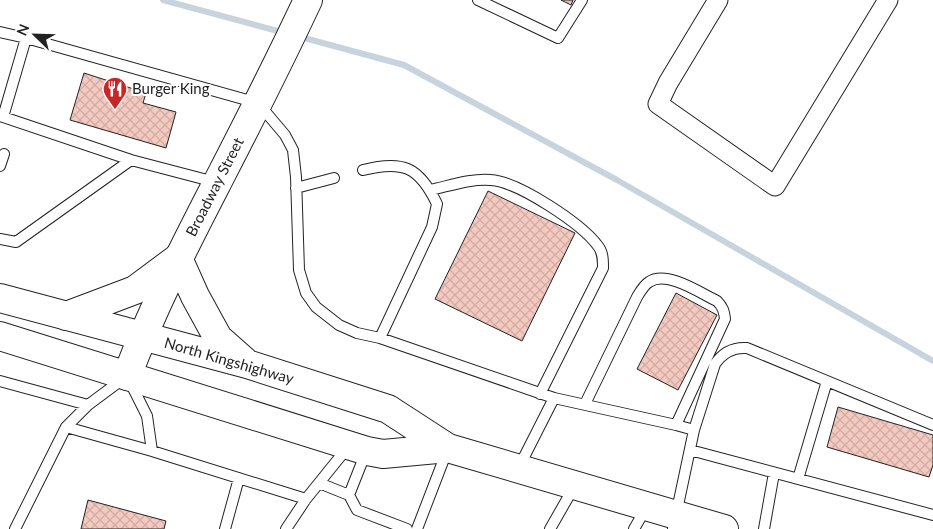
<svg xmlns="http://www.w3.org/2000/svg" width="933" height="529" font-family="Lato,sans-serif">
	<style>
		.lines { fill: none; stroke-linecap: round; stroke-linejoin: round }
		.stream { stroke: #c7d3dd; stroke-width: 6 }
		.building { fill: url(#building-cross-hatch); stroke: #222 }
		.lane-casing { stroke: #222; stroke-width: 12 }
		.street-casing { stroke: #222; stroke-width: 21 }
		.secondary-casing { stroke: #222; stroke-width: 30 }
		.primary-casing { stroke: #222; stroke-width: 30 }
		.lane { stroke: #fff; stroke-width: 10 }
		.street { stroke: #fff; stroke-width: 19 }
		.secondary { stroke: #fff; stroke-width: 28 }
		.primary { stroke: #fff; stroke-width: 28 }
		.labels { text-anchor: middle; stroke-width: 4; stroke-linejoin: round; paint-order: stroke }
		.poi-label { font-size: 15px; fill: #222; stroke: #fff; text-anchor: start }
		.street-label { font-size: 15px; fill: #222; stroke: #fff }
	</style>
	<defs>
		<pattern id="building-cross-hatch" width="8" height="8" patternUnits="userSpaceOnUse" patternTransform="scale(1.25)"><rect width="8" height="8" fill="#f3c9c0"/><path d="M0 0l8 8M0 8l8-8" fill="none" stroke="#d0aca5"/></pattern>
	</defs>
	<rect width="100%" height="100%" fill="#fff"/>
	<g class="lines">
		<path class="stream" d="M163,0L285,33
			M297,36L404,65L617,180L933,361"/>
	</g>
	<path class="building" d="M561,0H573L571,5Z
		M84,73L146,93L143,103L176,112L166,148L70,120Z
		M488,191L575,233L522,341L435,299Z
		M676,293L717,315L678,390L637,369Z
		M838,407L933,435V465L929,477L827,447Z
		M88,500L166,521L164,529H81Z"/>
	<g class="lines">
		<defs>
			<path id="lane" d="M478,0L558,38L582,0
				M0,32L26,38L258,103L285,135L293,150L296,177L299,270L306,293L316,307L339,325L357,333L380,338L554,398L519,467
				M0,116L131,160L16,242L0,239
				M3,117L26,38
				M131,160L215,182
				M0,166L4,154
				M363,170C402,160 419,166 437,204L432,227L380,338
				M296,188L334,178
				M430,190C449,186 472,178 491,180C519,182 582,224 598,246C603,252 603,260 603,268L540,394
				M0,381L88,405
				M554,398L676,425L725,319C724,311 723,307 717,301C700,293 667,270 649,282C644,285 640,292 637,297L585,404
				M66,427L152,451
				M694,430L715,364C723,352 733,347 747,348L933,425
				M690,450L933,515
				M798,479L827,381
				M319,483L349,495L357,510L407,529
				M349,495L366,452
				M15,529L66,427L88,405L127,376L147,416L152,451L306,499
				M225,529L239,478
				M286,529L306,499L348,447
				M417,529L447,451
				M550,529L574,487
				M634,529L646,508
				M673,529L694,430L676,425
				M764,529L774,473"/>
			<path id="street" d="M718,0L668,83L658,104L775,186L888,0"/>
			<path id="secondary" d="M127,376C152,309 184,247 217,183C248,123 279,62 308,0"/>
			<path id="primary" d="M0,298L247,364L388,409L448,448L724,529
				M66,316L135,290L178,258L195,296L218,338L244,361
				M0,336L367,451L383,454L448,448"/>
		</defs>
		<use href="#lane" class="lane-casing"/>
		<use href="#street" class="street-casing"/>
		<use href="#secondary" class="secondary-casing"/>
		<use href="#primary" class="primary-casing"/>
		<use href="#lane" class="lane"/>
		<use href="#street" class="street"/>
		<use href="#secondary" class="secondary"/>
		<use href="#primary" class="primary"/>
	</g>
	<defs>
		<symbol id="restaurant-pin" viewBox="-11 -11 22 30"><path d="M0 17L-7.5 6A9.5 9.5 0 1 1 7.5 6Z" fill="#c62828" stroke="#fff"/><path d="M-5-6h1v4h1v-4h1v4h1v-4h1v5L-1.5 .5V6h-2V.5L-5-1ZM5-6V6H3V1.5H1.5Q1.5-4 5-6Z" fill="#fff"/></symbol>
	</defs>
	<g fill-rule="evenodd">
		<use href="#restaurant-pin" x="101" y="75" width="28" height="38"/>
	</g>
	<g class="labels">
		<g class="poi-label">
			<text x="132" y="94">Burger King</text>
		</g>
		<g class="street-label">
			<text transform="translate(215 187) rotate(-63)" y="5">Broadway Street</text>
			<text transform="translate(229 361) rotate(16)" y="5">North Kingshighway</text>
		</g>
	</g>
	<g transform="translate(35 35) rotate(293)" stroke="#ffffff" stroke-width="4" paint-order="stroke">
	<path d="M0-4L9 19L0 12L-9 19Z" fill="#222222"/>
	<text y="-8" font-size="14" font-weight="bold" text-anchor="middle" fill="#222222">N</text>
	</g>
</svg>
